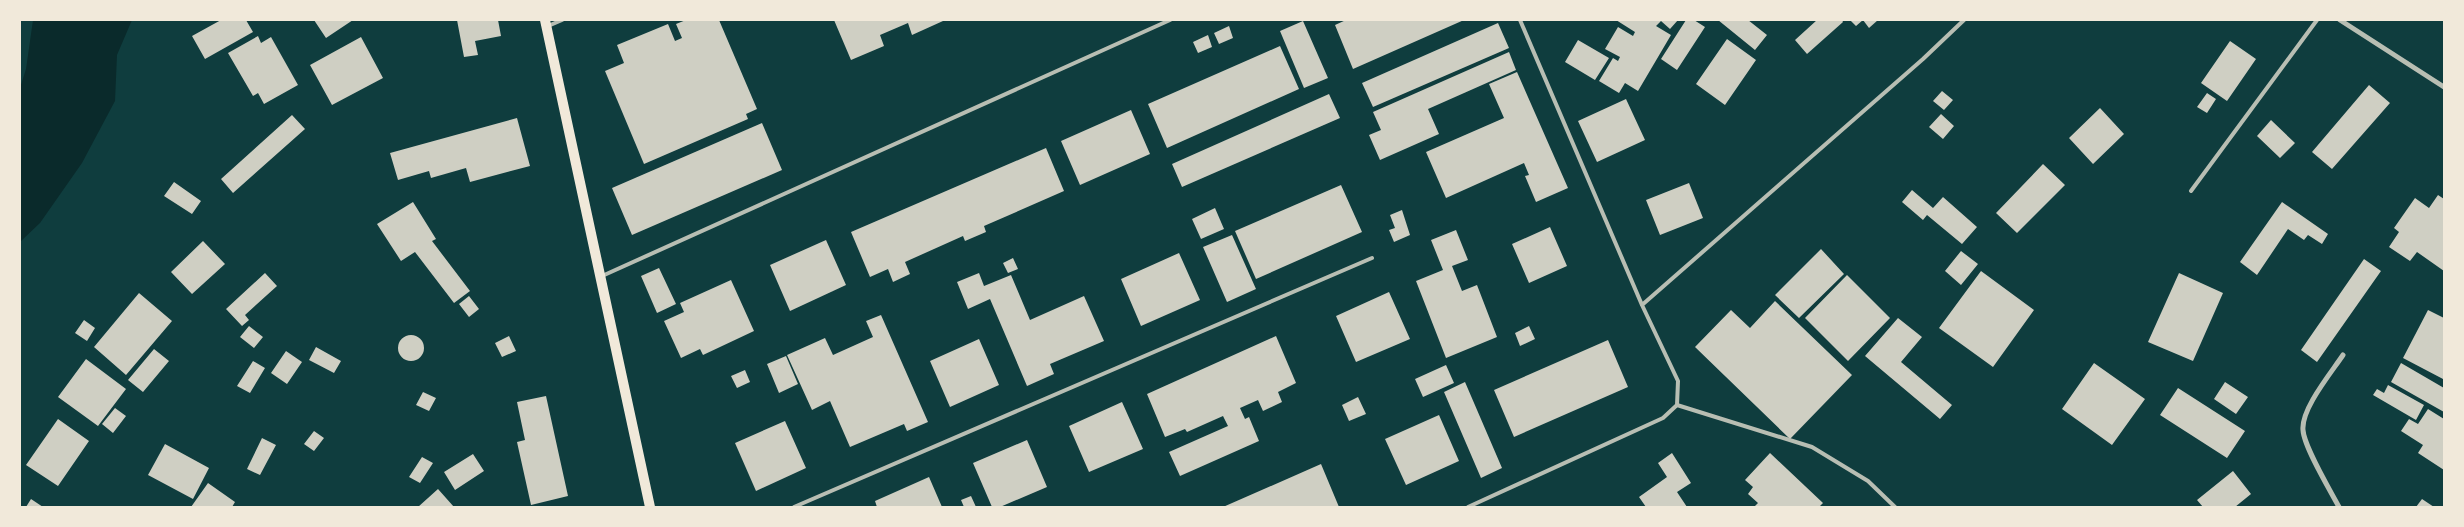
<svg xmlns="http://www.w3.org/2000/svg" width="2464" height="527" font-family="Manrope,sans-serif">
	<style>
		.water { fill: #0a2a2b }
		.building { fill: #cfcfc3 }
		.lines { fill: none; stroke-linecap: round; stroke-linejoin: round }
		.service { stroke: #b8beb3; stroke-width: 4 }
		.minor { stroke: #b8beb3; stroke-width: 5 }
		.secondary { stroke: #f1e9da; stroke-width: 10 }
	</style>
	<rect width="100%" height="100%" fill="#0f3d3e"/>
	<path class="water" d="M33,20H132L117,55L115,101L82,163L40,223L20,242V88L26,69Z"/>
	<path class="building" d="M221,20H246L253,32L205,59L192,36Z
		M314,20H353L326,38Z
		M457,20H498L501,36L475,41L478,55L464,57Z
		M686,20H719L757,109L746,114L748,119L644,164L605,71L624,63L617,45L668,24L675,41L682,38L676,24Z
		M834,20H943V21L912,35L908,23L880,35L884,46L851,60Z
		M1346,20H1464L1353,69L1335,25Z
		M1616,20H1678L1670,29L1661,21L1656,26L1671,35L1638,91L1625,83L1619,93L1599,81L1613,58L1618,61L1620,57L1605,49L1618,27L1633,36L1635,32Z
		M1686,20H1694L1705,27L1677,70L1661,59Z
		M1718,20H1748L1767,35L1755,50Z
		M1817,20H1842L1843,22L1807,54L1795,40Z
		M1850,20H1878L1869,28L1863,20L1856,26Z
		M1303,21L1328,78L1304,88L1280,31Z
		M1498,23L1509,48L1373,107L1362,83Z
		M1229,26L1233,38L1219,44L1214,33Z
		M1208,35L1212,47L1198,53L1193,42Z
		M258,36L261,43L271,37L298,85L264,104L258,93L253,96L228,53Z
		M361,37L383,78L332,105L310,65Z
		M1727,39L1756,60L1725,105L1696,84Z
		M1578,40L1609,58L1595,80L1565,62Z
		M2230,41L2256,59L2227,101L2201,83Z
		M1280,46L1299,89L1167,148L1148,104Z
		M1509,52L1516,70L1428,109L1439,134L1380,160L1369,135L1381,130L1373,112Z
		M1517,72L1568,188L1536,202L1525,176L1529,175L1524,163L1446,198L1426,152L1504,118L1489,84Z
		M2369,85L2390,103L2332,169L2312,152Z
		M1942,91L1953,100L1944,110L1933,101Z
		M2207,93L2216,99L2207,113L2197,107Z
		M1329,94L1340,118L1182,187L1172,164Z
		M1626,99L1645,140L1597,162L1578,121Z
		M2100,108L2124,134L2093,164L2069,138Z
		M1131,110L1150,154L1080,185L1061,141Z
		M1941,114L1954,126L1943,139L1929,127Z
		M292,115L305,129L233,193L221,179Z
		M517,118L530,166L470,182L466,168L431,178L429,171L398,180L390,153Z
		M2271,120L2295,143L2280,158L2257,136Z
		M762,123L782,170L632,235L612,188Z
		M1046,148L1064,191L984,226L986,232L965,241L963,236L905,262L910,274L893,282L888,269L870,277L851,232Z
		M2043,164L2065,185L2017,233L1996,213Z
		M174,182L201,201L192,214L164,196Z
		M1689,183L1703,218L1660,235L1646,200Z
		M1341,185L1362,232L1256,279L1235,231Z
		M1912,190L1933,208L1943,197L1977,227L1962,244L1927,215L1923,220L1902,202Z
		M2438,195L2444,199V271L2417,252L2410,261L2389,247L2399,232L2394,228L2415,198L2429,208Z
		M413,202L436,239L432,241L470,291L454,303L415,252L401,261L377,224Z
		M2282,202L2328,234L2322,244L2308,235L2304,240L2288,229L2257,275L2240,262Z
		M1215,208L1224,229L1201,239L1192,219Z
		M1402,210L1410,235L1394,242L1389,230L1395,228L1390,215Z
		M1550,227L1567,266L1529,283L1512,244Z
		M1456,230L1468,260L1452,266L1462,291L1477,285L1497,337L1446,358L1416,281L1443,270L1431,240Z
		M1232,235L1256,289L1227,302L1203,247Z
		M826,240L846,285L790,311L770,265Z
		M203,241L225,264L192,294L171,272Z
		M1821,249L1844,274L1799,318L1775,295Z
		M1961,251L1978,264L1961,285L1945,271Z
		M1179,253L1200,300L1141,326L1121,279Z
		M1013,258L1018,269L1008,273L1003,263Z
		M2364,259L2381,271L2317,362L2301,350Z
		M659,268L676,304L657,313L641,276Z
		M1981,271L2034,310L1993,367L1939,328Z
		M265,273L277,286L245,315L249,320L242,326L226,309Z
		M979,273L984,286L1011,275L1030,320L1084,296L1104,341L1050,364L1054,374L1027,386L990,299L968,309L957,282Z
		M2179,273L2223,293L2193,361L2148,342Z
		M1847,275L1890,318L1848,361L1805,318Z
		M731,280L754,331L703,355L700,349L681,358L664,321L684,312L680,303Z
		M1389,292L1410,339L1356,362L1336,316Z
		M139,293L172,321L126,375L94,347Z
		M469,296L479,309L469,317L459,304Z
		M1775,301L1852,375L1790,439L1695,347L1731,310L1750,328Z
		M2428,310L2444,318L2443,379L2403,358Z
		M881,315L928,422L907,431L904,424L850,447L830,401L812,410L787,355L825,338L833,355L873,337L866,321Z
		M1898,318L1922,337L1901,362L1952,405L1940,419L1865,356Z
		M84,320L95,328L87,341L75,333Z
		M249,326L263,337L254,348L240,337Z
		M1529,326L1535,339L1520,346L1515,333Z
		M398 348a13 13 0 1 1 26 0a13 13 0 1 1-26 0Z
		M509,336L516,351L502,357L495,343Z
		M1276,336L1296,383L1278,392L1282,402L1263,411L1258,400L1240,408L1245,419L1249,417L1259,441L1180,476L1169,452L1228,426L1223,416L1187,432L1185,429L1165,437L1147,394Z
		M979,339L999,385L950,407L930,361Z
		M1608,340L1628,387L1514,437L1494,390Z
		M316,347L341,361L334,373L309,360Z
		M154,349L169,361L143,392L128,380Z
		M286,351L302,362L287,384L271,373Z
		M786,356L798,384L779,393L767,364Z
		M86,359L126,389L98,426L58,397Z
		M253,361L265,368L250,393L237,386Z
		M2094,363L2145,399L2112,445L2062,409Z
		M2401,363L2444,388V412L2391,382Z
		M1446,365L1454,383L1423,397L1415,379Z
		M745,370L750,382L737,388L731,376Z
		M1465,382L1502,468L1481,478L1444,392Z
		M2225,382L2248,397L2236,414L2214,399Z
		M2388,385L2424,405L2416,420L2373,395L2377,389L2384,393Z
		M2178,388L2245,431L2227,458L2160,415Z
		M423,392L436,398L429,411L416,405Z
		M546,396L568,496L531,505L517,442L525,440L517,402Z
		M1358,397L1366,414L1349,421L1342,405Z
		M1122,402L1143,449L1089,472L1069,426Z
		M115,408L126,416L113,433L102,424Z
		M2428,409L2444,419V470L2418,453L2423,445L2401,431L2409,419L2418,424Z
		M1439,415L1459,461L1406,485L1385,439Z
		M58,419L89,441L58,486L26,465Z
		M785,421L806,468L756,491L735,443Z
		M314,431L324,438L314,451L304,444Z
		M262,438L276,445L260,475L247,469Z
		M1027,440L1047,487L1000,507H992L973,463Z
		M165,444L209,468L193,499L148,475Z
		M1672,453L1691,483L1677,492L1687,507H1646L1639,497L1667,477L1658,463Z
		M1770,453L1823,503L1819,507H1754L1758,503L1748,494L1753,487L1745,480Z
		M473,454L484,471L455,490L444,472Z
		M422,457L433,463L420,483L409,477Z
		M1321,464L1339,507H1223Z
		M2233,471L2251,494L2235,507H2203L2197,500Z
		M929,477L942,507H877L875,501Z
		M208,483L235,502L232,507H191Z
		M438,489L454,507H418Z
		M971,496L976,507H964L961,500Z
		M31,499L43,507H26Z
		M2422,499L2434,507H2416Z"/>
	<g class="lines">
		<path class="service" d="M548,26L562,20
			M2191,191L2317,20
			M602,276L1170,20
			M1642,305L1923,59L1964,20
			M1677,405L1812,447L1868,481L1895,507
			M794,507L1372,258
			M1468,507L1663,418L1677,405L1678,381L1642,305L1520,20"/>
		<path class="minor" d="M2340,20L2444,87
			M2339,507C2330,490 2304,447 2303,430C2301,409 2331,373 2343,355"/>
		<path class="secondary" d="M545,20L650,507"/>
	</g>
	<rect width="2464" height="527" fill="none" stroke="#f1e9da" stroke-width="42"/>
</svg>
